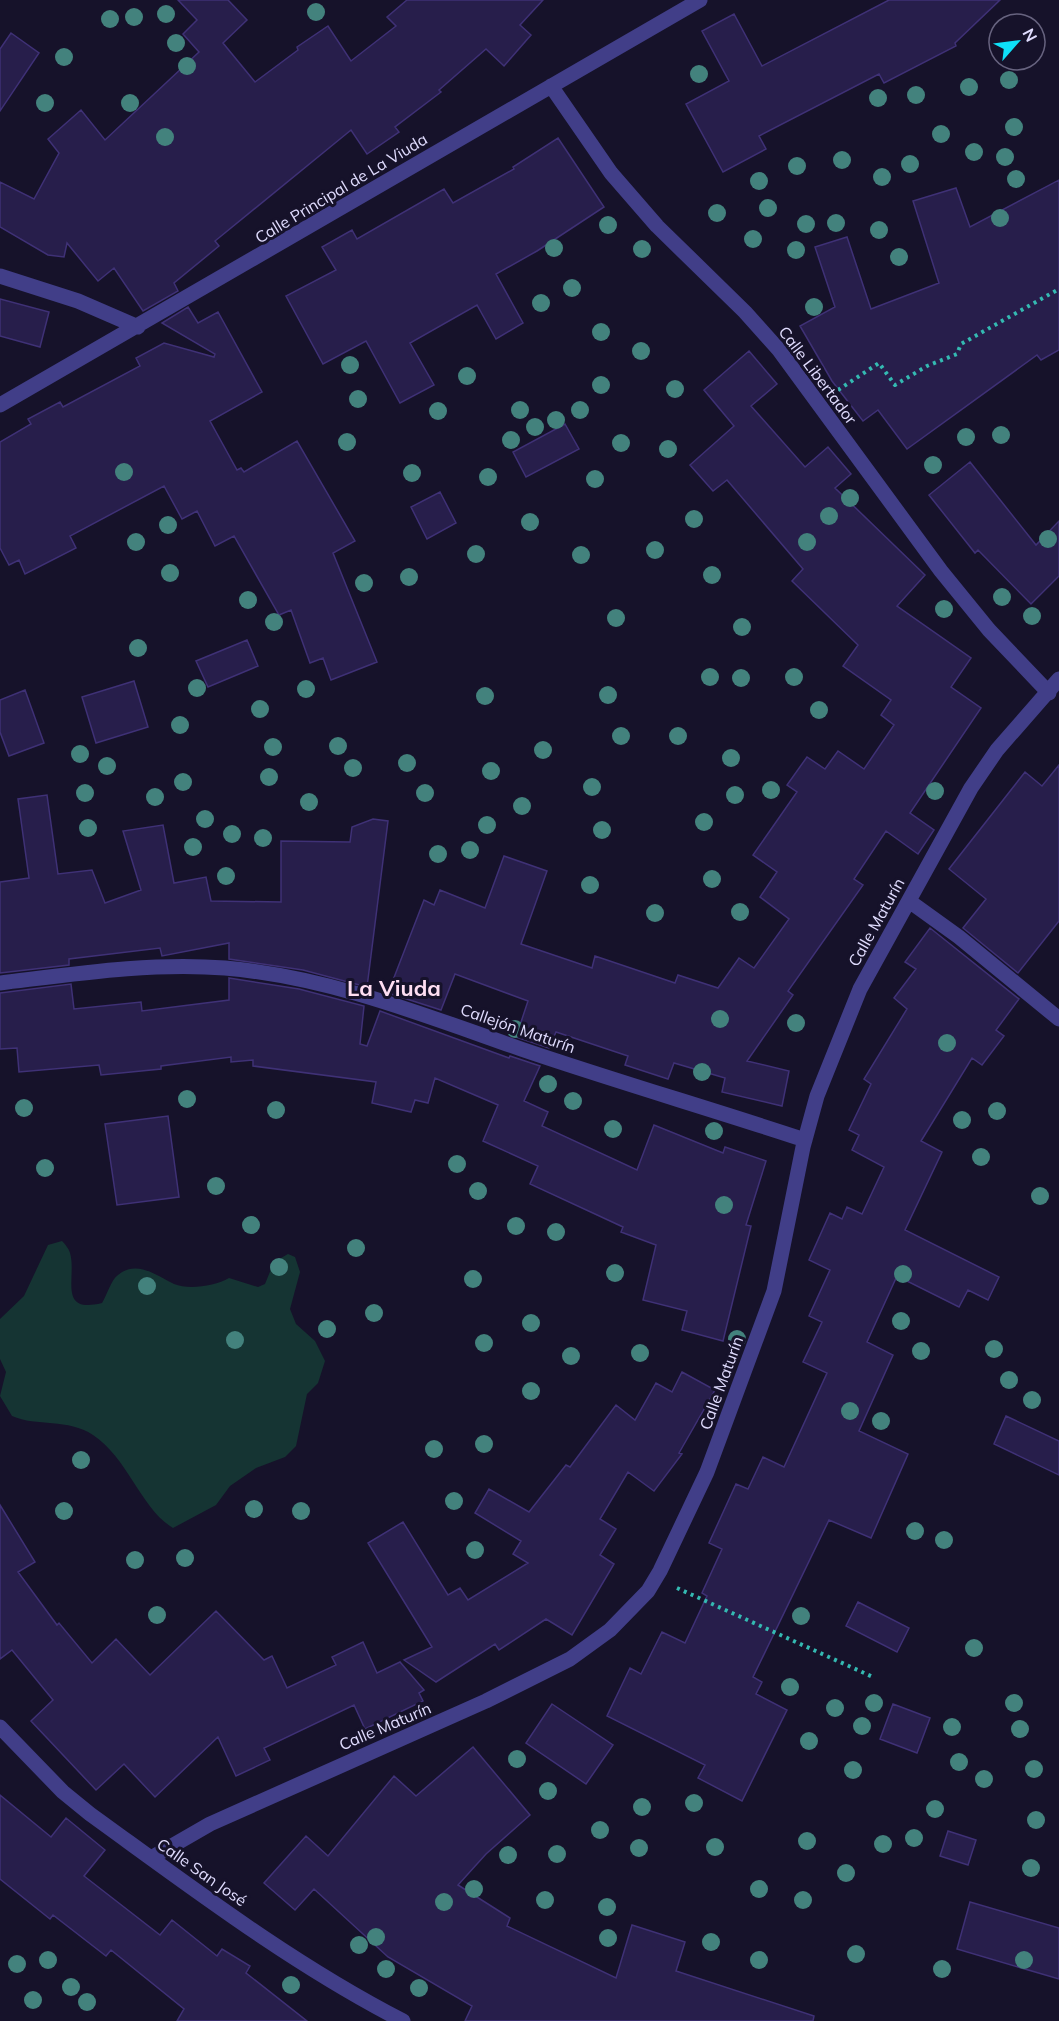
<svg xmlns="http://www.w3.org/2000/svg" width="1059" height="2021" font-family="Mulish,sans-serif">
	<style>
		.green { fill: #153433 }
		.building { fill: #271e4b; stroke: #3f3176; stroke-width: 1.5 }
		.lines { fill: none; stroke-linecap: round; stroke-linejoin: round }
		.path { stroke: #34bab2; stroke-width: 4; stroke-dasharray: 3 4.5; stroke-linecap: butt }
		.street { stroke: #413e88; stroke-width: 15 }
		.tree { fill: #43827d }
		.labels { text-anchor: middle; stroke-width: 6; stroke-linejoin: round; paint-order: stroke }
		.street-label { font-size: 16px; fill: #e0dcfe; stroke: #16122a }
		.district-label { font-size: 22px; font-weight: bold; fill: #fedef2; stroke: #16122a }
	</style>
	<rect width="100%" height="100%" fill="#16122a"/>
	<path class="green" d="M62,1241C65,1244 69,1249 70,1253C77,1277 57,1314 102,1303C107,1295 111,1280 118,1275C137,1259 157,1276 174,1284C189,1290 215,1286 229,1278L258,1287L265,1284L274,1262L288,1254L295,1257L300,1272L290,1309L296,1324L315,1341L325,1361L318,1383L307,1394L296,1446L285,1457L256,1468L230,1486L216,1505L173,1528C141,1509 128,1458 93,1435C68,1418 37,1427 12,1416L0,1396L6,1372L0,1359V1319L24,1296L48,1245Z"/>
	<path class="building" d="M178,0H228L247,20L223,43L255,82L298,50L297,47L328,26L351,61L396,26L387,17L407,0H543L520,25L531,35L504,66L486,49L439,90L441,92L395,127L399,132L367,154L351,130L215,241L219,246L174,283L178,291L143,311L114,268L98,281L67,243L64,257L48,255L0,227V182L34,199L59,153L48,139L81,110L105,140L199,52L183,34L197,20Z
		M889,0H1000L955,43L956,46L884,83L879,74L759,136L766,149L723,172L686,104L729,81L702,31L734,14L762,66Z
		M11,33L39,53L0,111V49Z
		M558,138L604,207L537,251L496,274L523,323L496,339L477,305L410,343L434,385L400,403L366,341L323,364L286,296L336,270L322,247L352,230L357,239L444,189L453,203L514,169L513,167Z
		M1059,180V350L1041,360L1037,355L907,449L878,410L863,421L832,381L800,326L835,307L815,247L847,237L871,309L939,283L913,201L956,188L970,227Z
		M0,299L49,312L40,347L0,336Z
		M188,307L198,323L218,312L262,392L210,421L237,470L241,468L244,472L297,441L355,541L333,553L377,662L331,680L323,658L310,663L291,610L279,615L234,536L215,546L197,511L182,519L164,486L70,536L76,548L25,574L19,560L9,565L0,548V442L31,424L28,419L60,402L63,407L140,366L136,358L164,343L214,357L215,354L162,323Z
		M749,351L777,384L751,406L805,467L828,447L851,474L835,488L925,575L897,606L971,658L951,687L981,708L910,813L934,830L918,854L886,831L854,879L863,885L788,991L793,995L747,1061L789,1071L782,1106L722,1092L725,1078L674,1063L668,1079L625,1065L628,1056L556,1032L549,1048L516,1037L528,1001L455,974L441,1010L388,993L424,900L434,905L440,890L485,908L504,856L547,871L521,944L592,968L595,956L675,983L678,975L718,988L739,958L754,968L789,919L760,897L777,872L753,855L797,792L787,785L807,757L825,769L838,751L864,769L894,725L881,715L891,700L843,666L858,645L792,581L803,569L727,480L713,491L690,465L734,426L704,390Z
		M565,424L579,449L526,477L513,452Z
		M970,462L1036,545L1059,521V576L1031,604L978,550L975,553L929,495Z
		M440,492L456,523L427,539L411,507Z
		M247,640L258,666L208,687L196,661Z
		M134,681L148,727L96,743L82,697Z
		M25,690L44,743L9,756L0,732V700Z
		M1059,765V921L1018,973L963,928L986,899L949,869L1025,772L1042,786Z
		M47,795L58,874L92,870L105,903L141,890L123,831L163,825L174,883L206,877L211,901L281,902V841L350,842L352,827L373,819L388,821L367,987L303,970L229,959V943L162,956L160,948L69,959V965L0,973V882L29,878L18,799Z
		M930,928L1019,999L996,1030L1004,1036L982,1065L972,1058L921,1141L942,1152L905,1230L999,1277L988,1300L968,1290L959,1307L897,1276L867,1342L893,1355L859,1431L908,1454L871,1538L829,1520L753,1677L762,1682L756,1694L787,1710L742,1801L698,1778L705,1765L607,1716L630,1668L641,1674L662,1632L685,1643L707,1596L702,1593L722,1549L709,1543L736,1484L748,1489L763,1457L784,1467L827,1373L803,1362L822,1322L809,1316L830,1270L809,1260L830,1213L842,1219L847,1207L862,1214L884,1167L852,1150L859,1135L849,1130L871,1084L864,1079L907,1009L894,998L916,969L905,962Z
		M229,978L299,989L364,1006L360,1044L367,1046L380,1011L509,1058L510,1056L540,1066L524,1101L548,1112L542,1126L637,1170L654,1125L723,1153L725,1147L766,1161L746,1225L751,1226L723,1341L682,1330L687,1311L643,1300L656,1245L621,1232L623,1227L530,1184L538,1166L483,1141L498,1105L435,1078L428,1103L415,1100L411,1112L372,1103L376,1082L253,1066V1060L231,1062V1057L161,1066V1069L101,1075L99,1065L19,1072L17,1048L0,1049V993L71,984L74,1009L141,1002L142,1011L229,1000Z
		M168,1116L179,1197L117,1205L105,1124Z
		M682,1372L715,1390L679,1453L682,1454L654,1491L628,1472L600,1519L616,1529L600,1555L614,1564L572,1635L546,1619L499,1650L495,1644L436,1682L404,1660L432,1647L368,1543L403,1522L448,1595L460,1588L468,1600L528,1563L513,1554L521,1541L475,1513L489,1489L529,1512L566,1465L570,1467L616,1405L635,1420L656,1383L672,1392Z
		M1006,1416L1059,1441V1475L994,1444Z
		M0,1505L35,1562L18,1572L57,1625L59,1623L92,1663L116,1639L150,1675L216,1611L264,1660L272,1656L287,1688L336,1665L332,1657L363,1642L377,1673L400,1662L424,1690L419,1693L423,1701L365,1729L354,1705L264,1748L270,1760L236,1776L218,1737L155,1797L124,1764L96,1790L31,1721L53,1700L12,1650L0,1659Z
		M858,1602L909,1628L897,1652L846,1626Z
		M552,1704L613,1745L586,1784L526,1743Z
		M893,1704L930,1718L917,1753L880,1739Z
		M473,1747L530,1815L486,1854L458,1885L510,1918L507,1926L616,1978L632,1925L685,1942L676,1971L814,2016L813,2021H465L472,2006L388,1957L314,1889L295,1910L264,1883L306,1836L328,1856L394,1776L416,1796Z
		M0,1795L51,1837L66,1818L105,1850L84,1876L160,1935L172,1920L217,1956L222,1949L250,1966L246,1973L307,2021H177L184,2009L111,1950L106,1956L53,1915L50,1919L0,1879Z
		M948,1831L976,1840L968,1865L940,1856Z
		M970,1902L1059,1928V1979L957,1949Z"/>
	<g class="lines">
		<path class="path" d="M838,390L879,363L895,385L927,366L957,354L961,344L1059,289
			M677,1588L873,1677"/>
		<path class="street" d="M551,86L611,173L657,226L745,312L779,350L941,571L989,630L1049,693
			M0,276L78,301L138,327
			M0,405L700,0
			M909,901L959,937L1059,1019
			M0,983C74,974 151,962 225,968C329,977 424,1015 521,1049C615,1081 711,1109 805,1140
			M0,1727L63,1792L90,1814C191,1887 292,1964 403,2021
			M151,1858L210,1824L486,1701L570,1659L610,1630L648,1591L660,1571L707,1472L774,1291L803,1147L817,1096L860,989L971,788L997,750L1059,679"/>
	</g>
	<g class="tree">
		<circle cx="316" cy="12" r="9"/>
		<circle cx="166" cy="14" r="9"/>
		<circle cx="134" cy="17" r="9"/>
		<circle cx="110" cy="19" r="9"/>
		<circle cx="176" cy="43" r="9"/>
		<circle cx="64" cy="57" r="9"/>
		<circle cx="187" cy="66" r="9"/>
		<circle cx="699" cy="74" r="9"/>
		<circle cx="1009" cy="80" r="9"/>
		<circle cx="969" cy="87" r="9"/>
		<circle cx="916" cy="95" r="9"/>
		<circle cx="878" cy="98" r="9"/>
		<circle cx="45" cy="103" r="9"/>
		<circle cx="130" cy="103" r="9"/>
		<circle cx="1014" cy="127" r="9"/>
		<circle cx="941" cy="134" r="9"/>
		<circle cx="165" cy="137" r="9"/>
		<circle cx="974" cy="152" r="9"/>
		<circle cx="1005" cy="157" r="9"/>
		<circle cx="842" cy="160" r="9"/>
		<circle cx="910" cy="164" r="9"/>
		<circle cx="797" cy="166" r="9"/>
		<circle cx="882" cy="177" r="9"/>
		<circle cx="1016" cy="179" r="9"/>
		<circle cx="759" cy="181" r="9"/>
		<circle cx="768" cy="208" r="9"/>
		<circle cx="717" cy="213" r="9"/>
		<circle cx="1000" cy="218" r="9"/>
		<circle cx="836" cy="223" r="9"/>
		<circle cx="806" cy="224" r="9"/>
		<circle cx="608" cy="225" r="9"/>
		<circle cx="879" cy="230" r="9"/>
		<circle cx="753" cy="239" r="9"/>
		<circle cx="554" cy="248" r="9"/>
		<circle cx="642" cy="249" r="9"/>
		<circle cx="796" cy="250" r="9"/>
		<circle cx="899" cy="257" r="9"/>
		<circle cx="572" cy="288" r="9"/>
		<circle cx="541" cy="303" r="9"/>
		<circle cx="814" cy="307" r="9"/>
		<circle cx="601" cy="332" r="9"/>
		<circle cx="641" cy="351" r="9"/>
		<circle cx="350" cy="365" r="9"/>
		<circle cx="467" cy="376" r="9"/>
		<circle cx="601" cy="385" r="9"/>
		<circle cx="675" cy="389" r="9"/>
		<circle cx="358" cy="399" r="9"/>
		<circle cx="520" cy="410" r="9"/>
		<circle cx="580" cy="410" r="9"/>
		<circle cx="438" cy="411" r="9"/>
		<circle cx="556" cy="420" r="9"/>
		<circle cx="535" cy="427" r="9"/>
		<circle cx="1001" cy="435" r="9"/>
		<circle cx="966" cy="437" r="9"/>
		<circle cx="511" cy="440" r="9"/>
		<circle cx="347" cy="442" r="9"/>
		<circle cx="621" cy="443" r="9"/>
		<circle cx="668" cy="449" r="9"/>
		<circle cx="933" cy="465" r="9"/>
		<circle cx="124" cy="472" r="9"/>
		<circle cx="412" cy="473" r="9"/>
		<circle cx="488" cy="477" r="9"/>
		<circle cx="595" cy="479" r="9"/>
		<circle cx="850" cy="498" r="9"/>
		<circle cx="829" cy="516" r="9"/>
		<circle cx="694" cy="519" r="9"/>
		<circle cx="530" cy="522" r="9"/>
		<circle cx="168" cy="525" r="9"/>
		<circle cx="1048" cy="539" r="9"/>
		<circle cx="136" cy="542" r="9"/>
		<circle cx="807" cy="542" r="9"/>
		<circle cx="655" cy="550" r="9"/>
		<circle cx="476" cy="554" r="9"/>
		<circle cx="581" cy="555" r="9"/>
		<circle cx="170" cy="573" r="9"/>
		<circle cx="712" cy="575" r="9"/>
		<circle cx="409" cy="577" r="9"/>
		<circle cx="364" cy="583" r="9"/>
		<circle cx="1002" cy="597" r="9"/>
		<circle cx="248" cy="600" r="9"/>
		<circle cx="944" cy="609" r="9"/>
		<circle cx="1032" cy="616" r="9"/>
		<circle cx="616" cy="618" r="9"/>
		<circle cx="274" cy="622" r="9"/>
		<circle cx="742" cy="627" r="9"/>
		<circle cx="138" cy="648" r="9"/>
		<circle cx="710" cy="677" r="9"/>
		<circle cx="794" cy="677" r="9"/>
		<circle cx="741" cy="678" r="9"/>
		<circle cx="197" cy="688" r="9"/>
		<circle cx="306" cy="689" r="9"/>
		<circle cx="608" cy="695" r="9"/>
		<circle cx="485" cy="696" r="9"/>
		<circle cx="260" cy="709" r="9"/>
		<circle cx="819" cy="710" r="9"/>
		<circle cx="180" cy="725" r="9"/>
		<circle cx="621" cy="736" r="9"/>
		<circle cx="678" cy="736" r="9"/>
		<circle cx="338" cy="746" r="9"/>
		<circle cx="273" cy="747" r="9"/>
		<circle cx="543" cy="750" r="9"/>
		<circle cx="80" cy="754" r="9"/>
		<circle cx="731" cy="758" r="9"/>
		<circle cx="407" cy="763" r="9"/>
		<circle cx="107" cy="766" r="9"/>
		<circle cx="353" cy="768" r="9"/>
		<circle cx="491" cy="771" r="9"/>
		<circle cx="269" cy="777" r="9"/>
		<circle cx="183" cy="782" r="9"/>
		<circle cx="592" cy="787" r="9"/>
		<circle cx="771" cy="790" r="9"/>
		<circle cx="935" cy="791" r="9"/>
		<circle cx="85" cy="793" r="9"/>
		<circle cx="425" cy="793" r="9"/>
		<circle cx="735" cy="795" r="9"/>
		<circle cx="155" cy="797" r="9"/>
		<circle cx="309" cy="802" r="9"/>
		<circle cx="522" cy="806" r="9"/>
		<circle cx="205" cy="819" r="9"/>
		<circle cx="704" cy="822" r="9"/>
		<circle cx="487" cy="825" r="9"/>
		<circle cx="88" cy="828" r="9"/>
		<circle cx="602" cy="830" r="9"/>
		<circle cx="232" cy="834" r="9"/>
		<circle cx="263" cy="838" r="9"/>
		<circle cx="193" cy="847" r="9"/>
		<circle cx="470" cy="850" r="9"/>
		<circle cx="438" cy="854" r="9"/>
		<circle cx="226" cy="876" r="9"/>
		<circle cx="712" cy="879" r="9"/>
		<circle cx="590" cy="885" r="9"/>
		<circle cx="740" cy="912" r="9"/>
		<circle cx="655" cy="913" r="9"/>
		<circle cx="720" cy="1019" r="9"/>
		<circle cx="796" cy="1023" r="9"/>
		<circle cx="515" cy="1029" r="9"/>
		<circle cx="947" cy="1043" r="9"/>
		<circle cx="702" cy="1072" r="9"/>
		<circle cx="548" cy="1084" r="9"/>
		<circle cx="187" cy="1099" r="9"/>
		<circle cx="573" cy="1101" r="9"/>
		<circle cx="24" cy="1108" r="9"/>
		<circle cx="276" cy="1110" r="9"/>
		<circle cx="997" cy="1111" r="9"/>
		<circle cx="962" cy="1120" r="9"/>
		<circle cx="613" cy="1129" r="9"/>
		<circle cx="714" cy="1131" r="9"/>
		<circle cx="981" cy="1157" r="9"/>
		<circle cx="457" cy="1164" r="9"/>
		<circle cx="45" cy="1168" r="9"/>
		<circle cx="216" cy="1186" r="9"/>
		<circle cx="478" cy="1191" r="9"/>
		<circle cx="1040" cy="1196" r="9"/>
		<circle cx="724" cy="1205" r="9"/>
		<circle cx="251" cy="1225" r="9"/>
		<circle cx="516" cy="1226" r="9"/>
		<circle cx="556" cy="1232" r="9"/>
		<circle cx="356" cy="1248" r="9"/>
		<circle cx="279" cy="1267" r="9"/>
		<circle cx="615" cy="1273" r="9"/>
		<circle cx="903" cy="1274" r="9"/>
		<circle cx="473" cy="1279" r="9"/>
		<circle cx="147" cy="1286" r="9"/>
		<circle cx="374" cy="1313" r="9"/>
		<circle cx="901" cy="1321" r="9"/>
		<circle cx="531" cy="1323" r="9"/>
		<circle cx="327" cy="1329" r="9"/>
		<circle cx="737" cy="1339" r="9"/>
		<circle cx="235" cy="1340" r="9"/>
		<circle cx="484" cy="1343" r="9"/>
		<circle cx="994" cy="1349" r="9"/>
		<circle cx="921" cy="1351" r="9"/>
		<circle cx="640" cy="1353" r="9"/>
		<circle cx="571" cy="1356" r="9"/>
		<circle cx="1009" cy="1380" r="9"/>
		<circle cx="531" cy="1391" r="9"/>
		<circle cx="1032" cy="1400" r="9"/>
		<circle cx="850" cy="1411" r="9"/>
		<circle cx="881" cy="1421" r="9"/>
		<circle cx="484" cy="1444" r="9"/>
		<circle cx="434" cy="1449" r="9"/>
		<circle cx="81" cy="1460" r="9"/>
		<circle cx="454" cy="1501" r="9"/>
		<circle cx="254" cy="1509" r="9"/>
		<circle cx="64" cy="1511" r="9"/>
		<circle cx="301" cy="1511" r="9"/>
		<circle cx="915" cy="1531" r="9"/>
		<circle cx="944" cy="1540" r="9"/>
		<circle cx="475" cy="1550" r="9"/>
		<circle cx="185" cy="1558" r="9"/>
		<circle cx="135" cy="1560" r="9"/>
		<circle cx="157" cy="1615" r="9"/>
		<circle cx="801" cy="1616" r="9"/>
		<circle cx="974" cy="1648" r="9"/>
		<circle cx="790" cy="1687" r="9"/>
		<circle cx="874" cy="1703" r="9"/>
		<circle cx="1014" cy="1703" r="9"/>
		<circle cx="835" cy="1708" r="9"/>
		<circle cx="862" cy="1726" r="9"/>
		<circle cx="952" cy="1727" r="9"/>
		<circle cx="1020" cy="1729" r="9"/>
		<circle cx="809" cy="1741" r="9"/>
		<circle cx="517" cy="1759" r="9"/>
		<circle cx="959" cy="1762" r="9"/>
		<circle cx="1034" cy="1769" r="9"/>
		<circle cx="853" cy="1770" r="9"/>
		<circle cx="984" cy="1779" r="9"/>
		<circle cx="548" cy="1791" r="9"/>
		<circle cx="694" cy="1803" r="9"/>
		<circle cx="642" cy="1807" r="9"/>
		<circle cx="935" cy="1809" r="9"/>
		<circle cx="1036" cy="1820" r="9"/>
		<circle cx="600" cy="1830" r="9"/>
		<circle cx="914" cy="1838" r="9"/>
		<circle cx="807" cy="1841" r="9"/>
		<circle cx="883" cy="1844" r="9"/>
		<circle cx="715" cy="1847" r="9"/>
		<circle cx="639" cy="1848" r="9"/>
		<circle cx="557" cy="1854" r="9"/>
		<circle cx="508" cy="1855" r="9"/>
		<circle cx="1031" cy="1868" r="9"/>
		<circle cx="846" cy="1873" r="9"/>
		<circle cx="474" cy="1889" r="9"/>
		<circle cx="759" cy="1889" r="9"/>
		<circle cx="545" cy="1900" r="9"/>
		<circle cx="803" cy="1900" r="9"/>
		<circle cx="444" cy="1902" r="9"/>
		<circle cx="607" cy="1907" r="9"/>
		<circle cx="376" cy="1937" r="9"/>
		<circle cx="608" cy="1938" r="9"/>
		<circle cx="711" cy="1942" r="9"/>
		<circle cx="359" cy="1945" r="9"/>
		<circle cx="856" cy="1954" r="9"/>
		<circle cx="48" cy="1960" r="9"/>
		<circle cx="759" cy="1960" r="9"/>
		<circle cx="1024" cy="1960" r="9"/>
		<circle cx="17" cy="1964" r="9"/>
		<circle cx="386" cy="1969" r="9"/>
		<circle cx="942" cy="1969" r="9"/>
		<circle cx="291" cy="1985" r="9"/>
		<circle cx="71" cy="1987" r="9"/>
		<circle cx="419" cy="1988" r="9"/>
		<circle cx="33" cy="2000" r="9"/>
		<circle cx="87" cy="2002" r="9"/>
	</g>
	<g class="labels">
		<g class="street-label">
			<text transform="translate(341 188) rotate(-31)" y="6">Calle Principal de La Viuda</text>
			<text transform="translate(818 375) rotate(53)" y="6">Calle Libertador</text>
			<text transform="translate(876 922) rotate(-61)" y="6">Calle Maturín</text>
			<text transform="translate(518 1028) rotate(19)" y="6">Callejón Maturín</text>
			<text transform="translate(721 1383) rotate(-70)" y="6">Calle Maturín</text>
			<text transform="translate(385 1726) rotate(-23)" y="6">Calle Maturín</text>
			<text transform="translate(202 1872) rotate(35)" y="6">Calle San José</text>
		</g>
		<g class="district-label">
			<text x="394" y="996">La Viuda</text>
		</g>
	</g>
	<g transform="translate(1017 42) rotate(62)"><circle r="28" fill="#16122a" stroke="#67637f" stroke-width="1.5"/>
	<path d="M0-4.5L10 22L0 15L-10 22Z" fill="#0ee0f8"/>
	<text y="-9" font-size="16" font-weight="bold" text-anchor="middle" fill="#e0dcfe">N</text>
	</g>
</svg>
